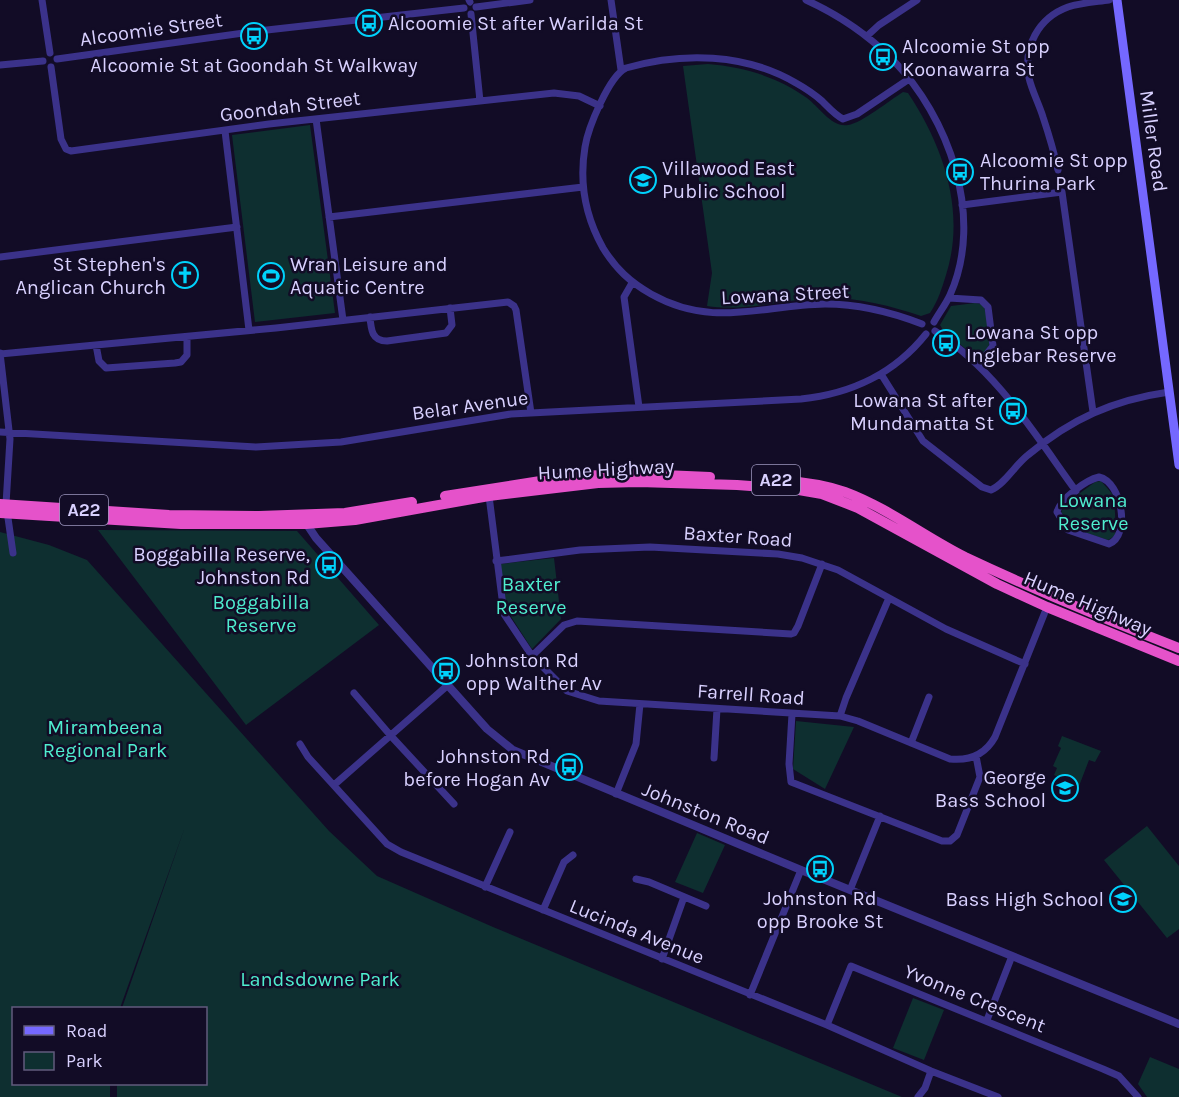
<svg xmlns="http://www.w3.org/2000/svg" width="1179" height="1097" font-family="Karla,sans-serif">
	<style>
		.green { fill: #0e2f30 }
		.lines { fill: none; stroke-linecap: round; stroke-linejoin: round }
		.minor { stroke: #3b328a; stroke-width: 7 }
		.tertiary { stroke: #3b328a; stroke-width: 8 }
		.secondary { stroke: #7568ff; stroke-width: 9 }
		.trunk { stroke: #e552ca; stroke-width: 10 }
		.labels { text-anchor: middle; stroke-width: 5; stroke-linejoin: round; paint-order: stroke }
		.shield { fill: #120c26; stroke: #9d96be; stroke-width: 1.5 }
		.shield-label { font-size: 18px; font-weight: bold; fill: #d9d1ff }
		.poi-label { font-size: 20px; fill: #d9d1ff; stroke: #120c26; text-anchor: start }
		.street-label { font-size: 20px; fill: #d9d1ff; stroke: #120c26 }
		.park-label { font-size: 20px; fill: #4fedcf; stroke: #120c26 }
	</style>
	<rect width="100%" height="100%" fill="#120c26"/>
	<path class="green" d="M708,64C744,67 778,77 807,98C819,107 832,128 848,125C862,123 890,100 903,92L908,93C944,147 966,212 946,275C942,288 938,301 930,313L921,316C889,305 856,297 822,298C784,299 745,312 707,306L712,273L683,66Z
		M310,125L335,313L255,322L232,135Z
		M975,303L981,304L984,307C988,319 998,363 973,355L943,330L940,325L951,306Z
		M1101,481L1114,496L1116,531L1115,536L1108,540L1074,529L1061,513L1064,505L1095,482Z
		M98,530L297,531L379,625L246,725Z
		M0,532L49,545L87,560L329,831L377,876L493,927L902,1097H117V1084H206V1008H122L185,827L120,1008H14V1084H110V1097H0Z
		M554,558L561,619L532,649L506,609L500,564Z
		M796,721L854,727L825,789L793,769Z
		M1062,736L1101,751L1095,762L1089,760L1079,786L1054,775L1057,768L1053,766L1061,748L1058,746Z
		M1147,826L1179,866V929L1167,938L1104,860Z
		M697,833L725,845L703,893L675,882Z
		M913,998L944,1010L924,1060L893,1048Z
		M1150,1057L1179,1069V1097H1147L1138,1084Z"/>
	<g class="lines">
		<path class="minor" d="M42,0L50,53
			M469,0L470,2
			M611,0L621,70
			M806,0C839,15 867,34 892,59C949,117 985,217 950,295C946,304 939,313 934,322
			M476,7L530,0
			M471,14L480,101
			M867,36L879,25L917,0
			M57,59L258,31L464,8
			M0,65L43,61
			M51,67L61,139L66,149L71,151L269,124L554,93L579,96L600,106
			M909,79L857,114L843,119C835,115 829,108 822,101C814,94 805,88 796,83C745,53 682,52 626,68C609,76 588,128 585,147C579,183 585,216 603,248C616,269 630,282 651,294C713,329 761,305 825,304C859,304 891,312 922,324
			M316,119L343,320
			M225,131L249,330
			M1058,170C1054,152 1049,135 1043,117C1039,104 1032,91 1029,78C1023,47 1038,18 1068,7C1080,3 1095,2 1109,0
			M962,205L1062,192L1093,412
			M329,217L583,187
			M0,257L237,227
			M632,283L624,297L639,407
			M949,298L981,300L988,307L993,346L979,364
			M370,317C371,330 372,341 387,341L446,333L452,325L450,308
			M935,331C996,370 1034,433 1076,491
			M96,345L99,361L106,368L175,363L181,362L187,355V337
			M0,353L10,439L6,504L13,553
			M0,354L276,328L508,302L514,306L516,310L531,413
			M881,374L923,441L982,487L991,490C1005,484 1015,465 1028,455C1071,419 1113,400 1169,392
			M0,432L256,447L341,442L511,414L801,399C851,394 895,373 926,334
			M1099,477C1122,482 1131,536 1109,544L1068,530L1057,512C1061,498 1086,480 1099,477Z
			M489,496L504,614L532,656L567,691L599,701L840,716L858,721L950,759C970,761 985,755 995,737L1047,607
			M496,561L580,550L650,547L778,554L802,558L838,570L946,629L1025,664
			M532,656L564,625L577,621L791,634L794,633L798,626L822,564
			M354,693L391,736L454,804
			M792,714L789,764L791,782L942,841H950L957,835L980,777L976,756
			M840,716L846,698L889,598
			M911,743L929,697
			M300,744L308,757L387,844L401,852L827,1025L931,1071L998,1097
			M714,758L717,709
			M334,785L448,685
			M616,794L636,744L640,704
			M636,879L649,882L706,906
			M485,887L510,832
			M850,890L880,816
			M543,910L564,862L573,855
			M662,959L684,897
			M750,995L801,870
			M987,1020L1012,956
			M827,1025L851,966L1103,1069L1119,1076L1138,1097
			M918,1097L925,1088L931,1071"/>
		<path class="tertiary" d="M304,520L316,538L487,729L513,750L801,870L1179,1024"/>
		<path class="secondary" d="M1117,0L1179,465"/>
		<path class="trunk" d="M783,481C804,482 825,485 845,492C888,508 925,537 965,557C1035,590 1107,620 1179,648
			M445,496L572,476L640,474L710,477
			M0,504L169,515L259,516L345,513L412,502
			M0,513L181,524H306L355,520L489,496L598,483L639,482L737,485L793,489L822,494L858,508L997,584L1047,607L1179,661"/>
	</g>
	<defs>
		<symbol id="bus-ring" viewBox="-11 -11 22 22"><circle r="9.5" fill="#120c26" stroke="#00d2fc" stroke-width="1.5"/><path d="M-5-6H5V4H4V6H2V4H-2V6H-4V4H-5ZM-3.5-4V0h7V-4ZM-3.5 1.2v1.5H-2V1.2ZM2 1.2v1.5H3.5V1.2Z" fill="#00d2fc"/></symbol>
		<symbol id="school-ring" viewBox="-11 -11 22 22"><circle r="9.5" fill="#120c26" stroke="#00d2fc" stroke-width="1.5"/><path d="M0-5L7-2L0 1L-7-2ZM-4 1L0 2.5L4 1V4Q0 6-4 4Z" fill="#00d2fc"/></symbol>
		<symbol id="church-ring" viewBox="-11 -11 22 22"><circle r="9.5" fill="#120c26" stroke="#00d2fc" stroke-width="1.5"/><path d="M-1.2-6h2.4v3.5h3.3v2.4h-3.3V6h-2.4V-.1h-3.3v-2.4h3.3Z" fill="#00d2fc"/></symbol>
		<symbol id="stadium-ring" viewBox="-11 -11 22 22"><circle r="9.5" fill="#120c26" stroke="#00d2fc" stroke-width="1.5"/><path d="M0-5a6.5 5 0 1 0 0 10a6.5 5 0 1 0 0-10ZM-3.5-1.8h7v3.6h-7Z" fill="#00d2fc"/></symbol>
	</defs>
	<g fill-rule="evenodd">
		<use href="#bus-ring" x="354" y="8" width="30" height="30"/>
		<use href="#bus-ring" x="239" y="21" width="30" height="30"/>
		<use href="#bus-ring" x="868" y="42" width="30" height="30"/>
		<use href="#bus-ring" x="945" y="157" width="30" height="30"/>
		<use href="#school-ring" x="628" y="165" width="30" height="30"/>
		<use href="#church-ring" x="170" y="260" width="30" height="30"/>
		<use href="#stadium-ring" x="256" y="261" width="30" height="30"/>
		<use href="#bus-ring" x="931" y="328" width="30" height="30"/>
		<use href="#bus-ring" x="998" y="396" width="30" height="30"/>
		<use href="#bus-ring" x="314" y="550" width="30" height="30"/>
		<use href="#bus-ring" x="431" y="656" width="30" height="30"/>
		<use href="#bus-ring" x="554" y="752" width="30" height="30"/>
		<use href="#school-ring" x="1050" y="773" width="30" height="30"/>
		<use href="#bus-ring" x="805" y="854" width="30" height="30"/>
		<use href="#school-ring" x="1108" y="884" width="30" height="30"/>
	</g>
	<g class="labels">
		<g class="shield">
			<rect x="752" y="465" width="48" height="30" rx="4.5"/>
			<rect x="60" y="495" width="48" height="30" rx="4.5"/>
		</g>
		<g class="shield-label">
			<text x="776" y="486">A22</text>
			<text x="84" y="516">A22</text>
		</g>
		<g class="poi-label">
			<text x="388" y="30">Alcoomie St after Warilda St</text>
			<text x="902" y="53">Alcoomie St opp<tspan x="902" dy="23">Koonawarra St</tspan></text>
			<text x="254" y="72" text-anchor="middle">Alcoomie St at Goondah St Walkway</text>
			<text x="980" y="167">Alcoomie St opp<tspan x="980" dy="23">Thurina Park</tspan></text>
			<text x="662" y="175">Villawood East<tspan x="662" dy="23">Public School</tspan></text>
			<text x="166" y="271" text-anchor="end">St Stephen's<tspan x="166" dy="23">Anglican Church</tspan></text>
			<text x="290" y="271">Wran Leisure and<tspan x="290" dy="23">Aquatic Centre</tspan></text>
			<text x="966" y="339">Lowana St opp<tspan x="966" dy="23">Inglebar Reserve</tspan></text>
			<text x="994" y="407" text-anchor="end">Lowana St after<tspan x="994" dy="23">Mundamatta St</tspan></text>
			<text x="310" y="561" text-anchor="end">Boggabilla Reserve,<tspan x="310" dy="23">Johnston Rd</tspan></text>
			<text x="466" y="667">Johnston Rd<tspan x="466" dy="23">opp Walther Av</tspan></text>
			<text x="550" y="763" text-anchor="end">Johnston Rd<tspan x="550" dy="23">before Hogan Av</tspan></text>
			<text x="1046" y="784" text-anchor="end">George<tspan x="1046" dy="23">Bass School</tspan></text>
			<text x="820" y="905" text-anchor="middle">Johnston Rd<tspan x="820" dy="23">opp Brooke St</tspan></text>
			<text x="1104" y="906" text-anchor="end">Bass High School</text>
		</g>
		<g class="street-label">
			<text transform="translate(151 29) rotate(-8)" y="7">Alcoomie Street</text>
			<text transform="translate(290 106) rotate(-7)" y="7">Goondah Street</text>
			<text transform="translate(1154 141) rotate(82)" y="7">Miller Road</text>
			<text transform="translate(785 294) rotate(-3)" y="7">Lowana Street</text>
			<text transform="translate(470 405) rotate(-8)" y="7">Belar Avenue</text>
			<text transform="translate(606 469) rotate(-3)" y="7">Hume Highway</text>
			<text transform="translate(738 536) rotate(4)" y="7">Baxter Road</text>
			<text transform="translate(1088 603) rotate(23)" y="7">Hume Highway</text>
			<text transform="translate(751 694) rotate(4)" y="7">Farrell Road</text>
			<text transform="translate(706 813) rotate(22)" y="7">Johnston Road</text>
			<text transform="translate(637 931) rotate(22)" y="7">Lucinda Avenue</text>
			<text transform="translate(975 998) rotate(22)" y="7">Yvonne Crescent</text>
		</g>
		<g class="park-label">
			<text x="1093" y="507">Lowana<tspan x="1093" dy="23">Reserve</tspan></text>
			<text x="531" y="591">Baxter<tspan x="531" dy="23">Reserve</tspan></text>
			<text x="261" y="609">Boggabilla<tspan x="261" dy="23">Reserve</tspan></text>
			<text x="105" y="734">Mirambeena<tspan x="105" dy="23">Regional Park</tspan></text>
			<text x="320" y="986">Landsdowne Park</text>
		</g>
	</g>
	<rect x="12" y="1007" width="195" height="78" fill="#120c26" stroke="#625b7d" stroke-width="1.5"/>
	<rect x="24" y="1026" width="30" height="9" fill="#7568ff" stroke="#625b7d" stroke-width="1.5"/>
	<text x="66" y="1037" font-size="18" fill="#d9d1ff">Road</text>
	<rect x="24" y="1052" width="30" height="18" fill="#0e2f30" stroke="#625b7d" stroke-width="1.5"/>
	<text x="66" y="1067" font-size="18" fill="#d9d1ff">Park</text>
</svg>
